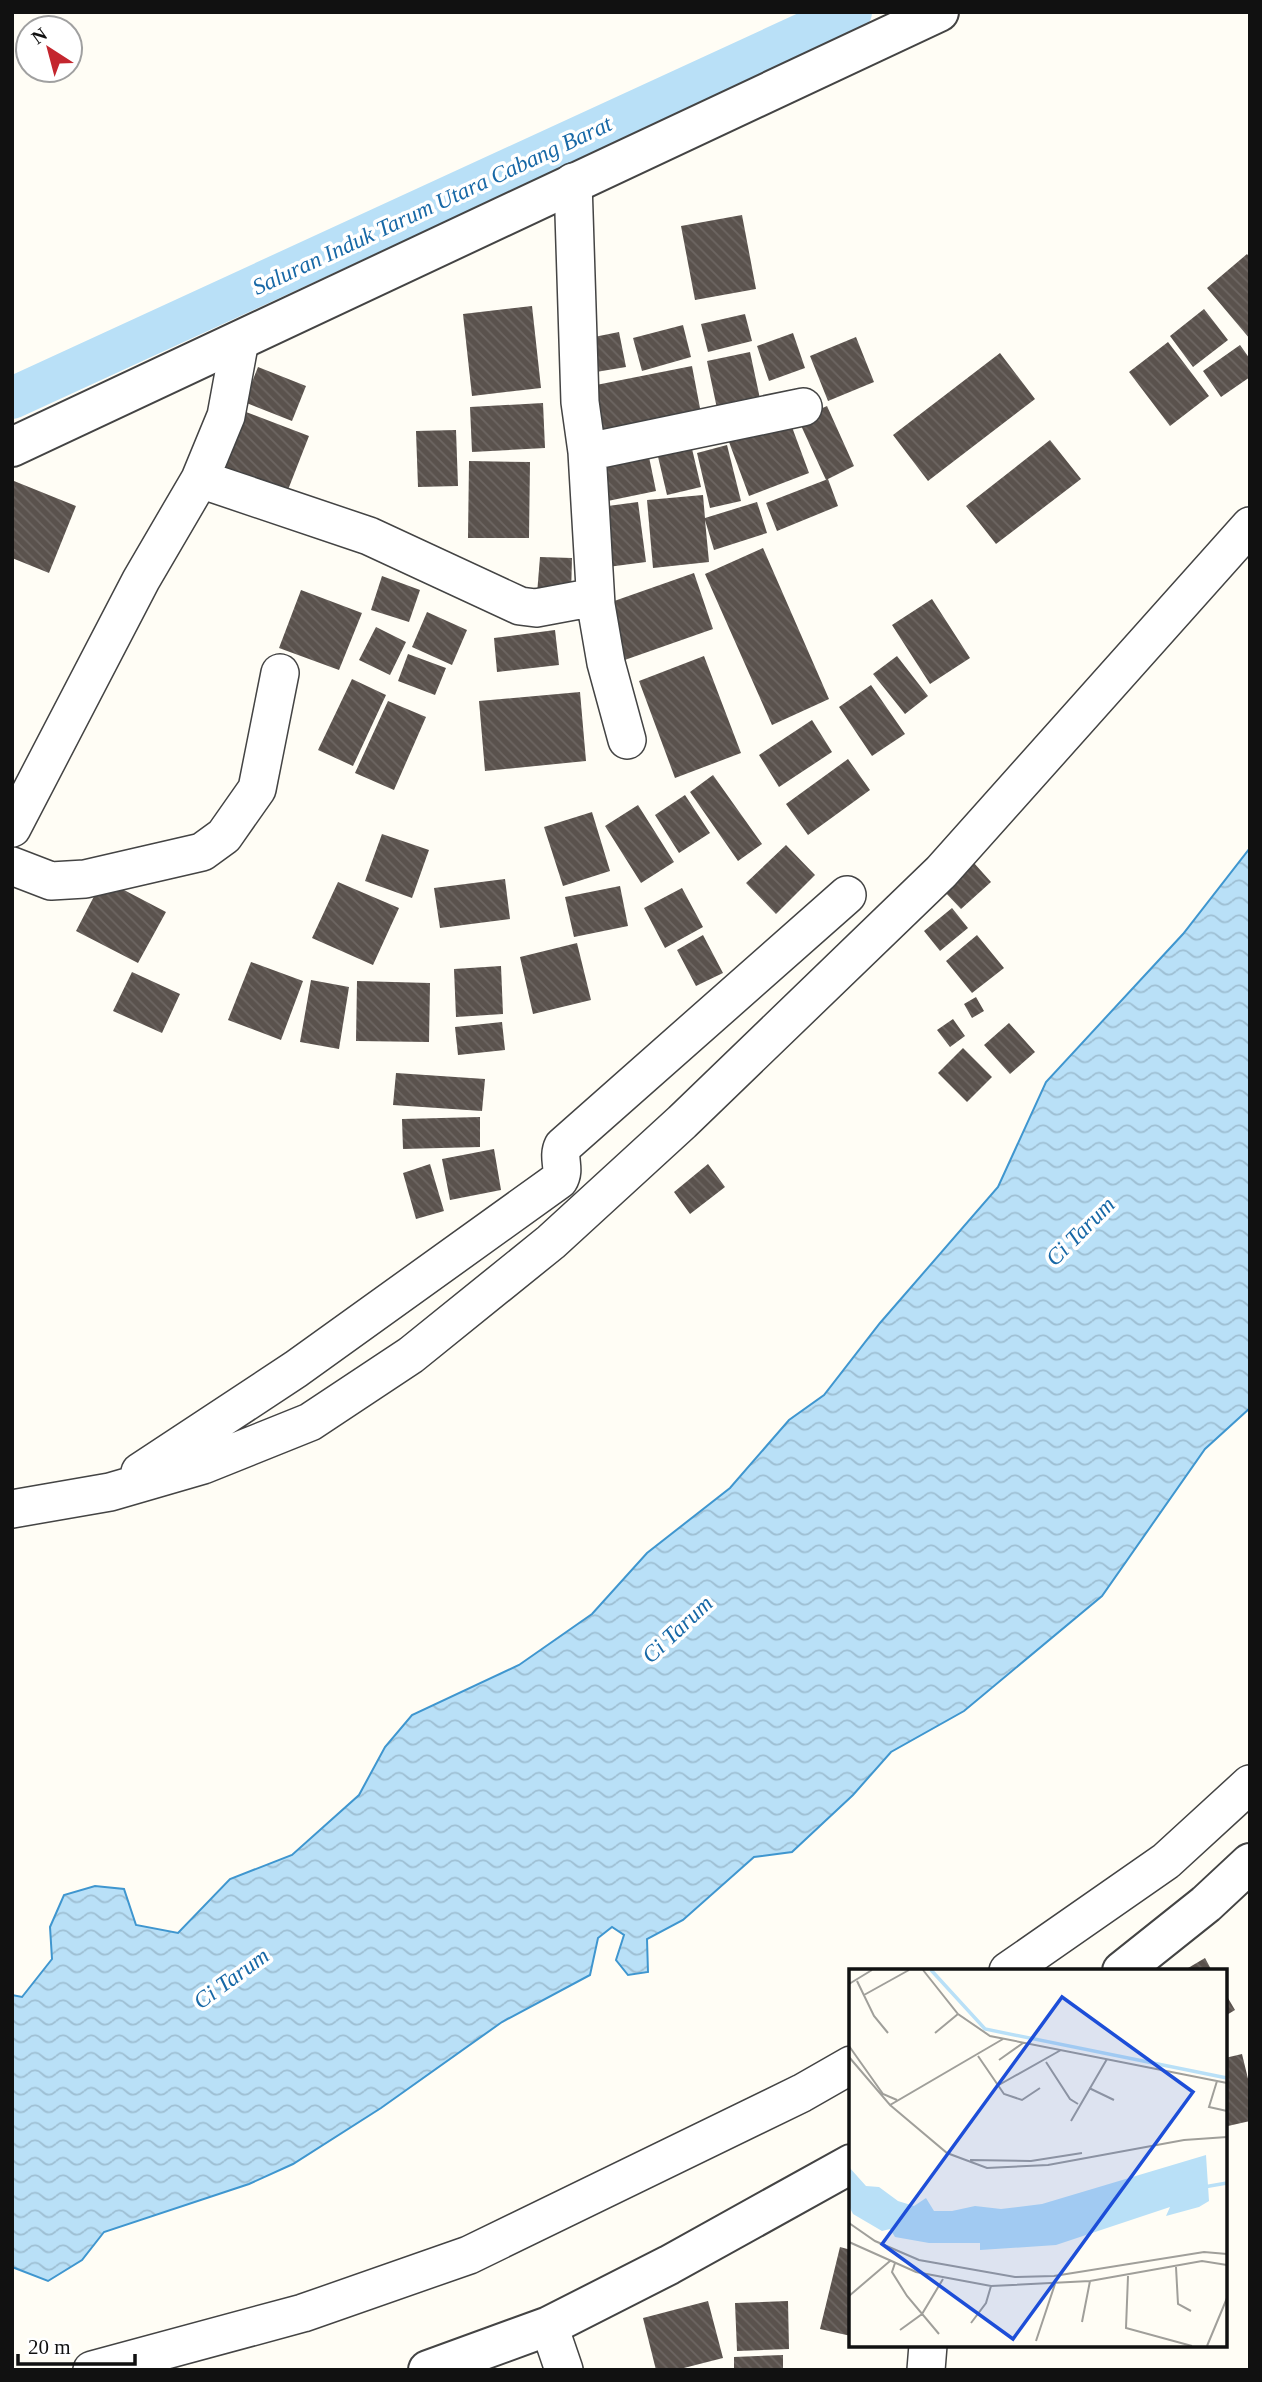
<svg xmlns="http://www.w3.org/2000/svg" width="1262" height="2382" font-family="'Times New Roman',serif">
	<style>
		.water { fill: url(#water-waves); stroke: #3f96cf; stroke-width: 2 }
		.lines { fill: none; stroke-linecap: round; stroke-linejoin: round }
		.canal { stroke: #b9e0f7; stroke-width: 42 }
		.building { fill: url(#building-back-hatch) }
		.minor-casing { stroke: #444; stroke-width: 40 }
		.tertiary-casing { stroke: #444; stroke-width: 42 }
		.minor { stroke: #fff; stroke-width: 37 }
		.tertiary { stroke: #fff; stroke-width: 38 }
		.labels { text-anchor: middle; stroke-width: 7; stroke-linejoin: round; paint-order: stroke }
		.water-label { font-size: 23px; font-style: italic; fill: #1768a6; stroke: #fff }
		.inset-river { fill: none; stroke: #b9e0f7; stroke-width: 3.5 }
		.inset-road { fill: none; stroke: #a09f9a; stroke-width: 2 }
		.view { fill: #1d4ed8; fill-opacity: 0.15; stroke: #1d4ed8; stroke-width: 3.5 }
		.inset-edge { fill: none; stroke: #111; stroke-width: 3.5 }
	</style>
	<defs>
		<pattern id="water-waves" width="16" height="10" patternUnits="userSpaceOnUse" patternTransform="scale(1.75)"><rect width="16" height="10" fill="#b9e0f7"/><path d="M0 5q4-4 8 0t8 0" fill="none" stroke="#9ebfd3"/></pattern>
		<pattern id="building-back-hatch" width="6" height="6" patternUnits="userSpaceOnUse" patternTransform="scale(1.75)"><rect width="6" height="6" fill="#5a524d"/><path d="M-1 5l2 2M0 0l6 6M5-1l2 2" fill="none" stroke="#6d6662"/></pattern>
	</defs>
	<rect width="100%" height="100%" fill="#fffdf5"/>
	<path class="water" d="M1250,848V1408L1205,1449L1102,1596L964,1711L891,1752L853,1795L792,1852L754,1857L683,1920L647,1939L648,1972L628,1975L616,1960L624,1935L612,1927L598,1938L590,1975L502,2022L381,2108L293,2164L249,2184L104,2232L82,2260L48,2281L12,2267V1995L22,1997L52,1959L50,1927L64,1895L95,1886L124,1889L136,1925L178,1933L230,1879L292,1855L359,1795L385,1747L412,1715L519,1665L592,1614L647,1553L730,1488L789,1420L824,1395L880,1323L998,1187L1046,1082L1183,934Z"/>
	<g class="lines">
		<path class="canal" d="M12,398L851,12"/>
	</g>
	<path class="building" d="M742,215L756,289L695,300L681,226Z
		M1247,254L1250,258V339L1207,288Z
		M532,306L541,388L472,396L463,314Z
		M1204,309L1228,340L1193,367L1170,336Z
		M745,314L752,341L708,352L701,324Z
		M683,325L691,357L642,371L633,338Z
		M619,332L626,367L590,373L584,339Z
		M793,333L805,368L769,381L757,346Z
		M856,337L874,382L828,401L810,356Z
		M1168,342L1209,396L1170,426L1129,372Z
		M1240,345L1250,359V377L1221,397L1203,371Z
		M750,352L762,408L719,418L707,361Z
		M1000,353L1035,399L928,481L893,435Z
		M692,366L703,424L596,445L586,387Z
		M258,367L306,386L292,421L244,402Z
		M543,403L545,448L472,452L470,407Z
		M827,406L854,466L826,480L798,419Z
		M246,412L309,436L284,500L221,475Z
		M789,419L809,473L749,496L729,442Z
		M456,430L458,486L418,487L416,431Z
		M689,436L701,487L667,495L655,444Z
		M1050,440L1081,479L996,544L966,506Z
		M727,445L741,501L710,508L697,453Z
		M648,452L656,491L598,503L591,463Z
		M469,461L530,462L529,538H468Z
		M828,479L838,506L777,531L766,503Z
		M14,481L76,506L49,573L12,558Z
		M703,495L705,518L757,502L767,533L714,550L705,520L709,562L653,568L647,500Z
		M638,502L646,562L600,568L593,508Z
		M763,548L829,699L772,725L705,574Z
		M540,557L572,558L571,595L537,594Z
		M694,573L713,629L619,662L600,606Z
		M382,576L420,590L409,622L371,610Z
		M301,590L362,613L339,670L279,648Z
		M932,599L970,658L930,684L892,625Z
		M427,612L467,630L452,665L412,647Z
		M376,627L406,642L390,675L359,660Z
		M555,630L559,665L497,672L494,638Z
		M408,654L446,668L435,695L398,681Z
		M704,656L741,753L675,778L639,681Z
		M897,656L928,696L905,714L873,674Z
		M352,679L386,695L353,766L318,750Z
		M871,685L905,734L872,756L839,707Z
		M580,692L586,761L485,771L479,701Z
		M388,701L426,717L394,790L355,773Z
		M812,720L832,752L779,787L759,755Z
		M848,759L870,790L808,835L786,804Z
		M713,775L762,844L738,861L690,792Z
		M685,795L710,833L679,853L655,815Z
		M638,805L674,862L641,883L605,826Z
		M592,812L610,871L563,886L544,827Z
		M382,834L429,850L412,898L365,881Z
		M786,845L815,875L776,914L746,883Z
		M974,863L991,882L961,909L944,891Z
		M103,879L166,912L138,963L76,931Z
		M505,879L510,919L440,928L434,888Z
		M338,882L399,908L373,965L312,938Z
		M620,886L628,926L574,937L565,897Z
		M682,888L703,927L665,948L644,908Z
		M952,908L968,928L940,951L924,931Z
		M703,935L723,973L696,986L677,950Z
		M977,935L1004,968L972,993L946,961Z
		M577,943L591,1000L533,1014L520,957Z
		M251,962L303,981L281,1040L228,1020Z
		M501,966L503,1014L456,1017L454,969Z
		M132,972L180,994L162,1033L113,1011Z
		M311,980L349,987L339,1049L300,1042Z
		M357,981L430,983L429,1042L356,1041Z
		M976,997L984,1011L972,1018L964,1004Z
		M953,1019L965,1036L950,1047L937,1030Z
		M502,1022L505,1050L458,1055L455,1027Z
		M1009,1023L1035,1052L1010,1074L984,1045Z
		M963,1048L992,1077L967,1102L938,1073Z
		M396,1073L485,1079L482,1111L393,1105Z
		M480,1117V1147L403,1149L402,1119Z
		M494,1149L501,1190L450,1200L442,1159Z
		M430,1164L444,1211L416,1219L403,1173Z
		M708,1164L725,1187L690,1214L674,1192Z
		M1205,1958L1212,1971H1183Z
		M1225,1993L1235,2010L1225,2016Z
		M1242,2054L1250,2087V2121L1228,2126L1225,2058Z
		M840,2247L851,2250V2336L820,2329Z
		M708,2301L723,2358L676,2370H656L643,2318Z
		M788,2301L789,2349L737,2351L735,2303Z
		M783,2355V2370H734V2357Z"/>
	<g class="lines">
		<defs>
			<path id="minor" d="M573,182L580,402L587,452L596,605L606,663L627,740
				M587,452L803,407
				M200,479L369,536L520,606L536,608L595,597
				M12,828L141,580L200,479L226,416L240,340
				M12,866L51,881L85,879L202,852L224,836L257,789L280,673
				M140,1472L296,1369L559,1180C566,1169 557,1158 563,1146L847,895
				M12,1509L110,1492L203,1465L310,1422L411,1355L551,1242L682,1122L941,872L1250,526
				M1008,1971L1166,1861L1250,1784
				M549,2326L564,2370
				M92,2370L303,2313L469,2255L802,2093L851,2065
				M926,2370L928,2345"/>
			<path id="tertiary" d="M12,447L939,12
				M1122,1971L1206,1904L1250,1863
				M428,2370L549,2326L669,2265L851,2164"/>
		</defs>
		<use href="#minor" class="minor-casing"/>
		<use href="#tertiary" class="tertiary-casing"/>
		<use href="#minor" class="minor"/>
		<use href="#tertiary" class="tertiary"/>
	</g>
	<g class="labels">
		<g class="water-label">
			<text transform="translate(432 205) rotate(-25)" y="8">Saluran Induk Tarum Utara Cabang Barat</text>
			<text transform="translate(1080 1231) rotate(-45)" y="8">Ci Tarum</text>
			<text transform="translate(677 1629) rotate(-43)" y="8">Ci Tarum</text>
			<text transform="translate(231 1978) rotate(-36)" y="8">Ci Tarum</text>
		</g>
	</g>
	<g transform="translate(849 1969)">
		<rect width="378" height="378" fill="#fffdf5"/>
		<path d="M357,186L360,232L350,238L317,247L321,238L207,276L131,281V274H80L46,268L41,260L33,262L4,245L0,237V198L17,217L30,218L49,232L65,237L77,229L85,242H103L126,237L152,240L193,235Z" fill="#b9e0f7"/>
		<path class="inset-river" d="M82,1L136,60L378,109M349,219L378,214"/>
		<path class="inset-road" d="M74,1L109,45L141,67L378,114M8,12L25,47L39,64M0,15L23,1M15,26L60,1M86,64L109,45M0,77L34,125L48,131M129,87L155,125L173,131L191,119M0,88L41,136L154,70M150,91L174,74M197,93L221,130L229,135M368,112L360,138L378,142M148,117L212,81M240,119L265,131M41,136L98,184L138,199L199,196L335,171L378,168M222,152L258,90M121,191L182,192L233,184M0,254L26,272L70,291L166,308L205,307L355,283L378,285M0,273L67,303L142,317L241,312L353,292L378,296M46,294L43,303L58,327L90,365M327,298L329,335L342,342M279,307L277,359L343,377M0,327L41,292M233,353L241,312M122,354L137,334L142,317M51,361L73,345L94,310M187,372L206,315M358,377L378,329"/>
		<path class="view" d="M213,28L344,123L164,370L33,275Z"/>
		<rect width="378" height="378" class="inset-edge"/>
	</g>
	<rect width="1262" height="2382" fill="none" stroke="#111111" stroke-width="28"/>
	<g transform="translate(49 49) rotate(324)"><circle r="33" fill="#ffffff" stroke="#a0a0a0" stroke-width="2"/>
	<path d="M0-5L12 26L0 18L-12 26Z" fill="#c4262e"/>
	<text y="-10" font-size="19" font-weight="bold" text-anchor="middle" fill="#111111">N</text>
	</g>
	<path d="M18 2354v10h117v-10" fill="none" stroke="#111111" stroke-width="3.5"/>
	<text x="28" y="2354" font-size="21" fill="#111111" stroke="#ffffff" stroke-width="5" paint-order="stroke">20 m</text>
</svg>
